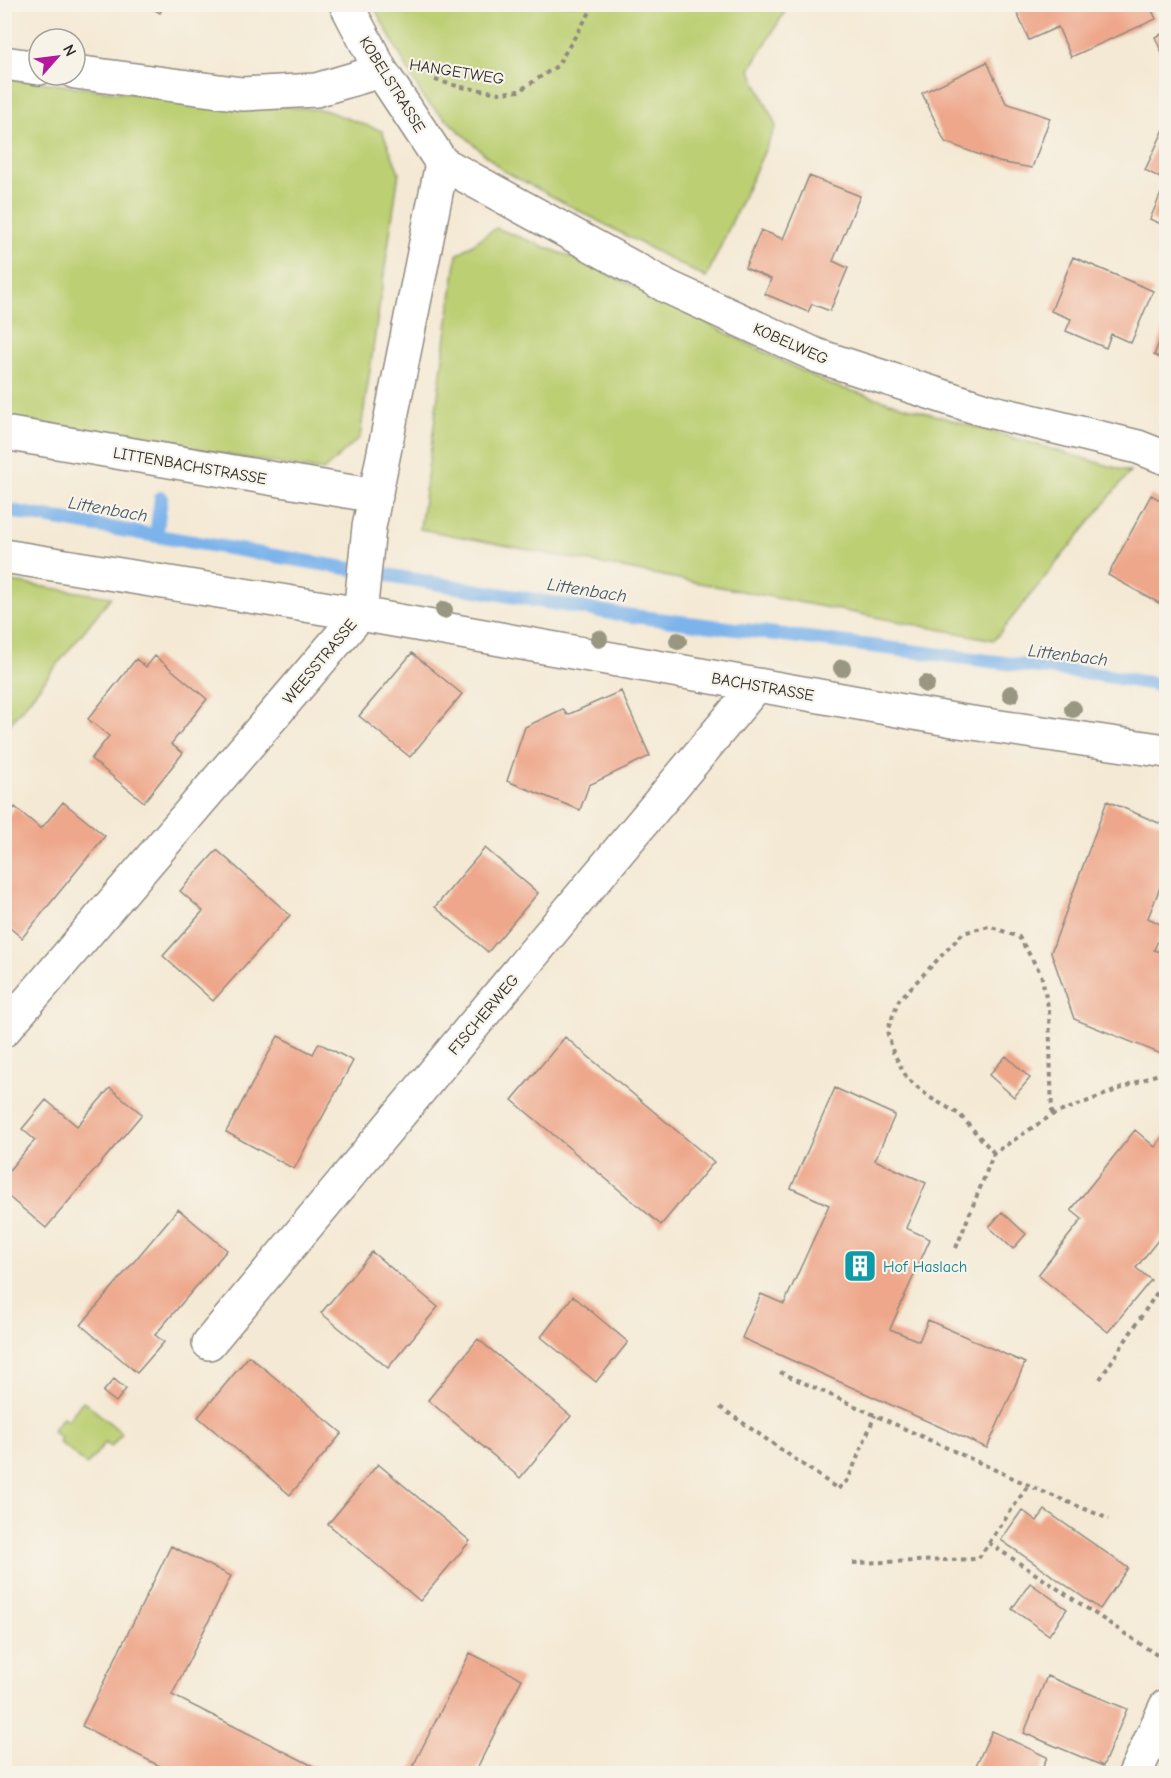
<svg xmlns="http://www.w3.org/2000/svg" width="1171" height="1778" font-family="'Comic Neue',sans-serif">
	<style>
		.green { fill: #bccf73; stroke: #747d4f; stroke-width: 1.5 }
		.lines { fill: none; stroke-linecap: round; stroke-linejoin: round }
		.stream { stroke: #7cb3eb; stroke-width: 14 }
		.building { fill: #eea78b }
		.minor-casing { stroke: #908a80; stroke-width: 36 }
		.path { stroke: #908a80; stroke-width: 4; stroke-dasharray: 4.5 4.5; stroke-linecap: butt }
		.minor { stroke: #fff; stroke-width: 33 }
		.tree { fill: #999781 }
		.labels { text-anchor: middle; stroke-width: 4.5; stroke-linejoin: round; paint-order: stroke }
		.street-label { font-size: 16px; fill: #2b2b2b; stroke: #f7f3e8 }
		.culture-label { font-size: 16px; fill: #0d838f; stroke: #f7f3e8; text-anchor: start }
		.water-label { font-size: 18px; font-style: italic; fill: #435465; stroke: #f7f3e8 }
	</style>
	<rect width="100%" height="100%" fill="#f7f3e8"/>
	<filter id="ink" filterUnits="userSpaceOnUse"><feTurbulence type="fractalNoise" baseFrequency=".0167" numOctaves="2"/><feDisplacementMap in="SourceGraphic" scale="12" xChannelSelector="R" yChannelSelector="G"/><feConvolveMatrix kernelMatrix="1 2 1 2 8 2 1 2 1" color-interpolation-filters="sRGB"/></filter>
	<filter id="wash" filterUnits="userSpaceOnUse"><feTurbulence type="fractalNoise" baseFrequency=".008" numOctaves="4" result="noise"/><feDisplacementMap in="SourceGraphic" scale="24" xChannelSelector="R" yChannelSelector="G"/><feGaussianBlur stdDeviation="1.35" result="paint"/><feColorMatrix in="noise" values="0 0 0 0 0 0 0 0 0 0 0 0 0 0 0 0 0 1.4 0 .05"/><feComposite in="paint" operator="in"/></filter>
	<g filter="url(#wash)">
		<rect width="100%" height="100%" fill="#f4e9d4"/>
		<path class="green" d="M373,5H789L750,69L776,126L706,278L502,170L424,99Z
			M4,77L106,91L324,110L382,131L399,172L360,437L323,471L5,417Z
			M496,228L589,264L828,384L1130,472L994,640L420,529L457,255Z
			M5,581L111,597L5,730L4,581Z
			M83,1401L122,1433L111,1447L105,1443L87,1465L59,1442L61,1438L52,1431L63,1417L67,1421Z"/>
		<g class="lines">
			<path class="stream" d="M4,510L617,614L1101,675L1166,686
				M156,536L161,498"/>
		</g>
		<g id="blocks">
			<path class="building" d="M145,4H165L160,13Z
				M1013,4H1149L1156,19L1071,57L1058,27L1029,40Z
				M1166,32V63L1155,37Z
				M987,62L1006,103L1050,118L1032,168L999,162L945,142L922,93Z
				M1166,125V181L1145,170Z
				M809,176L860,196L833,261L848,268L830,311L812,304L808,312L765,294L771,279L745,268L761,230L783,239Z
				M1166,182V226L1150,219Z
				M1073,257L1153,291L1131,343L1111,334L1106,348L1066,331L1071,319L1051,311Z
				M1166,325V360L1154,355Z
				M1151,495L1166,503V607L1108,575Z
				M412,653L462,694L410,757L359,716Z
				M155,656L207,699L171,744L183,753L144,802L91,759L109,736L88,719L136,659L146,667Z
				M621,691L650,756L589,785L580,810L507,781L525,727L563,709L567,715Z
				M1107,801L1166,826V872L1148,918L1164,926L1154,950L1166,954V1056L1074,1019L1051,952Z
				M63,802L105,836L22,938L4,923V820L15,807L41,829Z
				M485,848L538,893L488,952L435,907Z
				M217,850L290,915L213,1001L163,956L203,911L180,891Z
				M278,1036L313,1054L319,1043L353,1061L294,1169L226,1132Z
				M565,1037L714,1162L661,1225L512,1100Z
				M1006,1056L1030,1078L1014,1097L989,1075Z
				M110,1088L142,1114L46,1228L4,1193V1176L35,1140L22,1129L46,1100L77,1126Z
				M835,1088L895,1115L875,1160L926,1183L906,1228L930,1239L890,1329L919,1341L928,1320L1025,1363L987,1448L742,1338L761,1294L784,1304L829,1205L791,1188Z
				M1135,1130L1155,1147L1166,1132V1230L1136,1268L1151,1280L1108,1332L1038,1275L1082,1219L1071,1210Z
				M178,1209L227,1250L155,1335L164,1342L137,1373L81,1325Z
				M1002,1212L1026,1234L1013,1249L989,1227Z
				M372,1252L438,1307L388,1368L321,1313Z
				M573,1296L628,1342L596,1382L541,1337Z
				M478,1339L571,1416L520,1478L428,1400Z
				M249,1356L342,1433L290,1495L198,1417Z
				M114,1379L126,1389L116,1402L103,1392Z
				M378,1464L470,1541L420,1601L328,1524Z
				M1022,1510L1037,1521L1045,1510L1128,1568L1100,1609L1001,1540Z
				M171,1546L231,1576L172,1695L329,1774H175L82,1726Z
				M1030,1583L1067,1609L1049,1635L1012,1609Z
				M470,1653L522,1679L474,1774H409Z
				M1047,1676L1127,1709L1103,1766L1024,1733Z
				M992,1731L1047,1757L1040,1774H972Z"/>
		</g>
	</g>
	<g filter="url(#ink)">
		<use href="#blocks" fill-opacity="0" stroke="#908a80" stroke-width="1.5"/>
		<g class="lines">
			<defs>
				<path id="minor" d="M346,4L381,71L442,163L668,287L818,356L985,410L1138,447L1166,458
					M4,63L39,68
					M75,72L242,94L316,90L381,71
					M4,433L376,496
					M4,556L360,614L959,721L1166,751
					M4,1030L360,614L369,527L442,163
					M209,1343L757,685
					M1135,1774L1166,1706"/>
			</defs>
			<use href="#minor" class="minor-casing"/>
			<path class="path" d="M435,80L461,87L500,93L519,91L557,66L595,4
				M994,1153L959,1114L929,1097L907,1078L893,1052L887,1031L899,1000L963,933L989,926L1019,937L1041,974L1049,1011L1052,1115
				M956,1248L994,1153L1052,1115L1166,1071
				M780,1372L1046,1493L1109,1519
				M1100,1379L1166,1279
				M720,1407L838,1489L848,1480L875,1415
				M989,1543L1029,1484
				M853,1563L978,1559L989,1543L1166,1661"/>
			<use href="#minor" class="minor"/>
		</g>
		<g class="tree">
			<circle cx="444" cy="610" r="9"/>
			<circle cx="599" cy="639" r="9"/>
			<circle cx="678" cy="641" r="9"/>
			<circle cx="842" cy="668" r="9"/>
			<circle cx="926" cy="684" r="9"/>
			<circle cx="1011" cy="694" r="9"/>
			<circle cx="1073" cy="709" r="9"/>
		</g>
	</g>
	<defs>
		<symbol id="building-square" viewBox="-11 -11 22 22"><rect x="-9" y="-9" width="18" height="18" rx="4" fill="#0f9aa8" stroke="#f7f3e8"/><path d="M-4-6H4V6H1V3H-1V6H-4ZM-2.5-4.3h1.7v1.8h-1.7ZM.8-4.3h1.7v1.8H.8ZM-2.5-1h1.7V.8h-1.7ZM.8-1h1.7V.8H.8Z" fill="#fff"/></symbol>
	</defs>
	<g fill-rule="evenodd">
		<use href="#building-square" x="841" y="1247" width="38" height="38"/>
	</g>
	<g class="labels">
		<g class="street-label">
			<text transform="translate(457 71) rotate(9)" y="6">HANGETWEG</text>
			<text transform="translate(393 84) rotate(58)" y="6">KOBELSTRASSE</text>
			<text transform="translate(791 343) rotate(24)" y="6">KOBELWEG</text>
			<text transform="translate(190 465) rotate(10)" y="6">LITTENBACHSTRASSE</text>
			<text transform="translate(319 661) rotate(-50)" y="6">WEESSTRASSE</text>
			<text transform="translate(763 686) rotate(10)" y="6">BACHSTRASSE</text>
			<text transform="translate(483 1014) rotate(-50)" y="6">FISCHERWEG</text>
		</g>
		<g class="culture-label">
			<text x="883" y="1272">Hof Haslach</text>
		</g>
		<g class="water-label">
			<text transform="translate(108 509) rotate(10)" y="6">Littenbach</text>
			<text transform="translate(587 590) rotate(9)" y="6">Littenbach</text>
			<text transform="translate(1068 655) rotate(7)" y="6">Littenbach</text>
		</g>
	</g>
	<rect width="1171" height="1778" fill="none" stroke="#f7f3e8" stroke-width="24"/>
	<g transform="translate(57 57) rotate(62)"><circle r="28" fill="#f7f3e8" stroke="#a5a39c" stroke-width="1.5"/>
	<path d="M0-4.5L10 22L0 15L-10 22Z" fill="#b5179e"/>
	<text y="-9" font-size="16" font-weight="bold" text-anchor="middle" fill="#2b2b2b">N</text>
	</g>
</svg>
